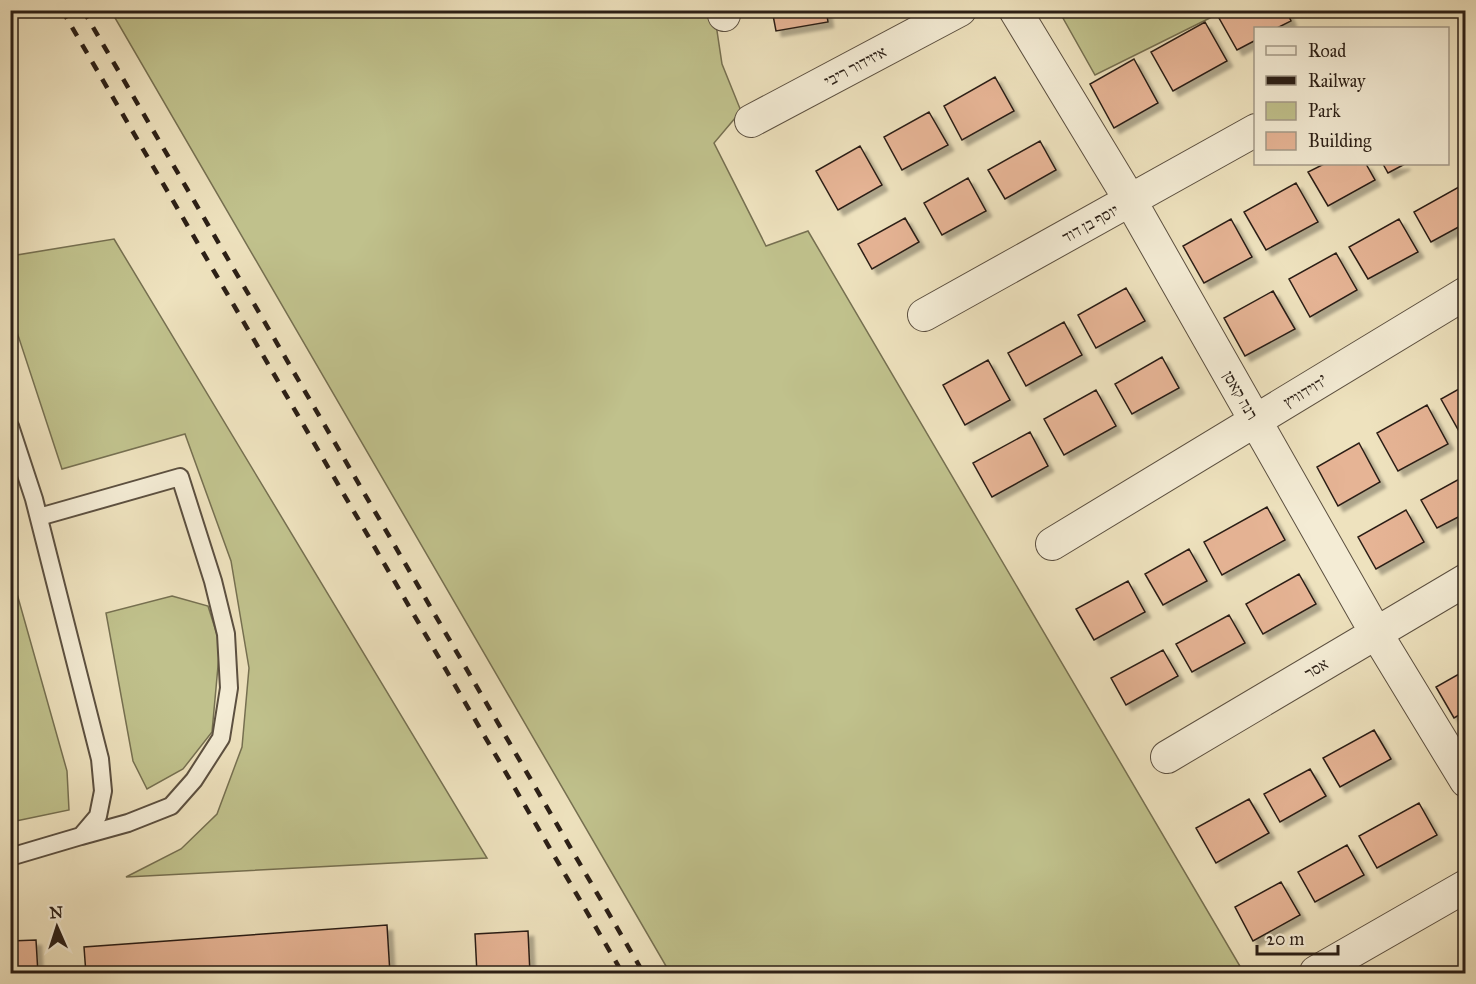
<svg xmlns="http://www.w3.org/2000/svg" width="1476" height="984" font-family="'IM FELL Great Primer','Frank Ruhl Libre',serif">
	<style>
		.green { fill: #c0c18c; stroke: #767051; stroke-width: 1.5 }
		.building { fill: #e6b495; stroke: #2b1f16; stroke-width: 1.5; filter: url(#shadow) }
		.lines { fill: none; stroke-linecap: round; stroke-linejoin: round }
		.service-casing { stroke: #5c5040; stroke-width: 20 }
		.minor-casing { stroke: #5c5040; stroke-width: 34 }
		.service { stroke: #f4ecd5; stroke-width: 16 }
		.minor { stroke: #f4ecd5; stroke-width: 32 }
		.rail { stroke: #2b1f16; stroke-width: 4.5; stroke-dasharray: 10 10; stroke-linecap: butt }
		.labels { text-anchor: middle; stroke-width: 5; stroke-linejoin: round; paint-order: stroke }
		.street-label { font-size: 16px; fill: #2b1f16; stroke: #f4ecd5 }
	</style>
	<defs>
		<filter id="shadow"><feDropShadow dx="5.5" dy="5.5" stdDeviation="1.5" flood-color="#0004"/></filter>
	</defs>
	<rect width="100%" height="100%" fill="#eee2be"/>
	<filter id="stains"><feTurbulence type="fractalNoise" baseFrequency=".00333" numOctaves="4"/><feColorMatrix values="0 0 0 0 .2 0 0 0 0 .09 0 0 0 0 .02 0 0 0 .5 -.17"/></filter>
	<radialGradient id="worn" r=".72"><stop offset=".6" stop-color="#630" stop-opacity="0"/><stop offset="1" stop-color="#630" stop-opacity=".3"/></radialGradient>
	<path class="green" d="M111,11H714L722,64L741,111L714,143L766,246L808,231L1244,973H670Z
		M1059,11H1224L1095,75Z
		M114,239L487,858L126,877L181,849L217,814L242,747L249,668L231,561L185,434L62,469L11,314V256Z
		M10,569L67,771L69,810L11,822Z
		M172,596L208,606L220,644L212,732L183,769L147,789L133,761L106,613Z"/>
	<path class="building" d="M772,10H826L828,22L776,31Z
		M1234,10H1286L1291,21L1277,28H1256V40L1237,50L1219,18Z
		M1205,22L1227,61L1173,91L1151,52Z
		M1134,59L1158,103L1114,128L1090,84Z
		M995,77L1014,111L962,140L944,106Z
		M929,112L948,145L902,170L884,137Z
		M1040,141L1056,170L1005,199L988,170Z
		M860,146L882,185L838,210L816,171Z
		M1324,164H1366L1375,180L1328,206L1308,172Z
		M1383,164H1405L1388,173Z
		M968,178L986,211L942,235L924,203Z
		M1296,183L1318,222L1266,250L1244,212Z
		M1466,183V223L1431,242L1414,212Z
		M905,218L919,242L872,269L858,244Z
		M1231,219L1252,257L1204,283L1183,246Z
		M1399,219L1418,252L1368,279L1349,247Z
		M1336,253L1357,290L1310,317L1289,279Z
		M1126,288L1145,321L1096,348L1078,315Z
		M1273,291L1295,329L1245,356L1224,318Z
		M1064,322L1082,355L1026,386L1008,353Z
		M1162,357L1179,388L1132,414L1115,384Z
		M988,360L1010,400L965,425L943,385Z
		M1466,385V430L1460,433L1441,399Z
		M1096,390L1116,426L1064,455L1044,419Z
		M1427,405L1448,444L1398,471L1377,433Z
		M1030,432L1048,466L992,497L973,463Z
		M1359,443L1380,482L1338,506L1317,467Z
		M1463,477L1466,482V513L1437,528L1421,500Z
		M1267,507L1285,540L1222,575L1204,542Z
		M1406,510L1424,542L1376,569L1358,537Z
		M1189,549L1207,581L1163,605L1145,574Z
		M1299,574L1316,604L1263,634L1246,604Z
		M1128,581L1145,612L1094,640L1076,609Z
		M1229,615L1245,643L1192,672L1176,644Z
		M1163,650L1178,676L1126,705L1111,678Z
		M1466,670V711L1454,718L1436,687Z
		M1374,730L1391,759L1340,787L1323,758Z
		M1310,769L1326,796L1280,822L1264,794Z
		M1249,799L1269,833L1216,863L1196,828Z
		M1419,803L1437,835L1377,868L1359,836Z
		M1347,845L1364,875L1315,902L1298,872Z
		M1281,882L1300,915L1253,941L1235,907Z
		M387,925L390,974H86L84,947Z
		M528,931L530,974H477L475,934Z
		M36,940L38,974H10V941Z"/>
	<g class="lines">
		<defs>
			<path id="service" d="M10,426L34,499L100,759L103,791L98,816L81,836L10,857
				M39,517L180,477L213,581L226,634L229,688L221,738L194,780L171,806L128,823L81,836"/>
			<path id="minor" d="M723,10L724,15
				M1015,10L1130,200L1376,633L1466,781
				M751,121L960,10
				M924,315L1256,130
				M1052,544L1466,293
				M1167,757L1466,580
				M1316,972L1466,886"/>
		</defs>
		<use href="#service" class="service-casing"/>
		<use href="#minor" class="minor-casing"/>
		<use href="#service" class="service"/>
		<use href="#minor" class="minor"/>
		<path class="rail" d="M62,10L623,974
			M83,10L644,974"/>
	</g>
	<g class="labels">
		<g class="street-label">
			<text transform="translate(855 66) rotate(-28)" y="6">איזידור ריבי</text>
			<text transform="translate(1090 223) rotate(-29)" y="6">יוסף בן דוד</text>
			<text transform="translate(1305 391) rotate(-31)" y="6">דוידוויץ'</text>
			<text transform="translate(1241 395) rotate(60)" y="6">רנה קאסן</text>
			<text transform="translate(1316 668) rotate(-31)" y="6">אסר</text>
		</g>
	</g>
	<rect width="1476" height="984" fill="none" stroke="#eee2be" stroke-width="36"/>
	<rect x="12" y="12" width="1452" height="960" fill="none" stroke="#2b1f16" stroke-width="3"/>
	<rect x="18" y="18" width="1440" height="948" fill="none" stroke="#2b1f16" stroke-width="1.5"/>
	<rect x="1254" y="27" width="195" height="138" fill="#f4ecd5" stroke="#a49a89" stroke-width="1.5"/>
	<rect x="1266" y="46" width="30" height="9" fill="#f4ecd5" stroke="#a49a89" stroke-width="1.5"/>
	<text x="1308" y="57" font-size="18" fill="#2b1f16">Road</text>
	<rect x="1266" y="76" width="30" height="9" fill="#2b1f16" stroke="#a49a89" stroke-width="1.5"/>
	<text x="1308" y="87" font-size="18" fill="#2b1f16">Railway</text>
	<rect x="1266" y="102" width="30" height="18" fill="#c0c18c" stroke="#a49a89" stroke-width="1.5"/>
	<text x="1308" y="117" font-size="18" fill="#2b1f16">Park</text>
	<rect x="1266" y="132" width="30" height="18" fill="#e6b495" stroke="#a49a89" stroke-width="1.5"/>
	<text x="1308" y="147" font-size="18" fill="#2b1f16">Building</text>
	<g transform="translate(57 927) rotate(357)" stroke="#f4ecd5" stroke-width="4.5" paint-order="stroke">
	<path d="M0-4.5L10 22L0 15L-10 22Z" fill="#2b1f16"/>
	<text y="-9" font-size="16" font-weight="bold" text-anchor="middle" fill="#2b1f16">N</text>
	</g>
	<path d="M1257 945v9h81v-9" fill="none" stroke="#2b1f16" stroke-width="3"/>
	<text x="1266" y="945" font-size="18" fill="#2b1f16" stroke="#f4ecd5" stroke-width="4.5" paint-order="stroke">20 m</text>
	<rect width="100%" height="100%" filter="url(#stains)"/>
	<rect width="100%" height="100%" fill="url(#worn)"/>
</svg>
